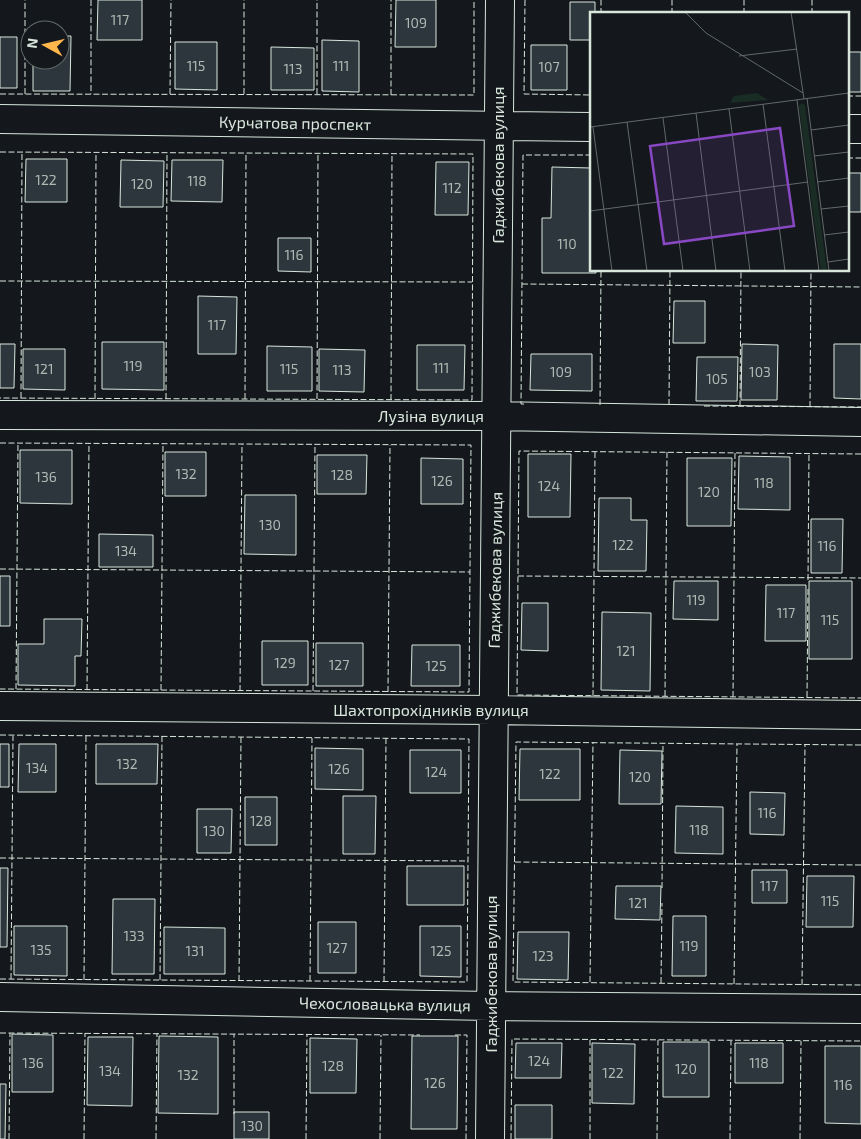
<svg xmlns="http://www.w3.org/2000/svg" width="861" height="1139" font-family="'Exo 2',sans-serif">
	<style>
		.building { fill: #2c363c; stroke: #d8e6dc }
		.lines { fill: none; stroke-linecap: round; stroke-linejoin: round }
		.street-casing { stroke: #d8e6dc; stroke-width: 30 }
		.street { stroke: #14181c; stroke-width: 28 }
		.fence { stroke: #d8e6dc; stroke-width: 1; stroke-dasharray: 6 2.5; stroke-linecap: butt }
		.labels { text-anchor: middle; stroke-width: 4; stroke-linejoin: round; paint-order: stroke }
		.number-label { font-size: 14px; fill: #adbab4 }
		.street-label { font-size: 16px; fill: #d8e6dc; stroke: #14181c }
		.inset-road { fill: none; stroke: #626a69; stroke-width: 1 }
		.view { fill: #8948c3; fill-opacity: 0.15; stroke: #8948c3; stroke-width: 2.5 }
		.inset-edge { fill: none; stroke: #d8e6dc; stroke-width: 2.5 }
	</style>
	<rect width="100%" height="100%" fill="#14181c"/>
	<path class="building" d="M98,0H142V40H97Z
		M396,0H436V47H395Z
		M570,2H595V14H591V40H570Z
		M60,36H71L70,91H33V60H60Z
		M0,37H17V88H0Z
		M322,40L359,41V92L322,91Z
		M175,42H217V90L175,89Z
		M531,45H567V90H531Z
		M271,47L314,48V90H271Z
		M847,52H861V92H847Z
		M26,159H67V202H25Z
		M121,160L164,161L163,207H120Z
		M172,160H223L222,202L171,201Z
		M436,162H469L468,215H435Z
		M552,167L591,168V270H596V273H542V218H551Z
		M847,173H861V212H847Z
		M278,238H311V272L278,271Z
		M198,296L237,297L236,354H198Z
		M674,301H705V343H673Z
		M102,342H164V390L102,389Z
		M0,344H15L14,388H0Z
		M742,344L778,345L777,400H741Z
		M834,344H861V399L834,398Z
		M417,345H465L464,390H417Z
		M267,346L312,347V391H267Z
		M23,349H65V390L23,389Z
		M319,349L365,350L364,392L319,391Z
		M531,354H592V391L530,390Z
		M697,357H738L737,401H696Z
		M20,450H72V504L20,503Z
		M165,452H206V496H165Z
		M528,454H571L570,517H528Z
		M317,455H367L366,494H317Z
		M739,456L790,457V510L738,509Z
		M421,458L463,459V504H421Z
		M687,458H732L731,526H687Z
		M245,495H296V555L244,554Z
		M599,498H631V520H647L646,571H598Z
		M811,519H843L842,573H811Z
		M99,534L153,535V567H99Z
		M0,576H10V626H0Z
		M674,581H718V620L673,619Z
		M809,581H852V659H809Z
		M766,585H806V641H765Z
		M522,603H548V651L521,650Z
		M602,612L651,613L650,691L601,690Z
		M44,619H82L81,656H75V686L18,685V644H44Z
		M262,641H308V685H262Z
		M316,643H363V686H316Z
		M412,645H460V686H411Z
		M0,744H9V787H0Z
		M19,744H56V792H18Z
		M96,744H158L157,784H96Z
		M315,748L363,749V790L315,789Z
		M520,749H580V800H519Z
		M410,750H461V793H410Z
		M620,750L662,751L661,804H619Z
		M750,792L785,793L784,835L750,834Z
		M343,796H376L375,854H343Z
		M245,797H277V845H245Z
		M676,806L723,807V854L675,853Z
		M197,809H232L231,853H197Z
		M407,866H464V905H407Z
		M0,868H8L7,947H0Z
		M752,870H787V903H752Z
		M807,876H854L853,927H806Z
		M616,886H661L660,920L615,919Z
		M113,899H155L154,974H112Z
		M673,916H706V976H672Z
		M318,922H356V973H318Z
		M14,926H67V976L14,975Z
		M420,926H461V977L420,976Z
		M164,927L225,928V974H164Z
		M518,932H569L568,980L517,979Z
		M12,1034L53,1035V1092H12Z
		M159,1036L218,1037V1114L158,1113Z
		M412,1036H458L457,1129H411Z
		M88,1037H133L132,1106L87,1105Z
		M310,1038L357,1039L356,1093H310Z
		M663,1042H709V1097H663Z
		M516,1043H562L561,1078H515Z
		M592,1043L635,1044L634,1104L592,1103Z
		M735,1043H783V1083H735Z
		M825,1046H861V1124L825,1123Z
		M0,1084H6L5,1139H0Z
		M515,1105H552V1139H515Z
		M234,1112H269V1139H234Z"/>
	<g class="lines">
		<defs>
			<path id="street" d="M0,119L591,127
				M847,129H861
				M0,415L497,416L861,422
				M0,706L493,710L861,715
				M0,997L490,1006L861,1009
				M490,1139L500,0"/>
		</defs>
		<use href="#street" class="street-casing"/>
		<use href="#street" class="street"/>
		<path class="fence" d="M91,0V94
			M525,0L524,94L591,95
			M601,14V0
			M672,14V0
			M744,14V0
			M812,14V0
			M0,94L474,95V0
			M25,94V0
			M170,94L171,0
			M244,94V0
			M317,94V0
			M391,95V0
			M847,96H861
			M0,152L473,154L472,400L0,398
			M847,158H861
			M0,281L472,282
			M522,284L861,287
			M21,398L22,152
			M95,399L96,153
			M166,399L167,153
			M245,399L246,153
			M317,399L318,153
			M391,400L392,153
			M524,404H521L523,155H591
			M600,405L601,270
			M669,405L670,270
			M704,406L861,407
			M740,406L741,270
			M810,407L811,270
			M0,443L471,445L469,692L0,689
			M861,454L519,451L517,695L861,698
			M0,569L470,572
			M518,576L861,578
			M808,580L809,453
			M16,689L18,443
			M87,690L89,443
			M161,690L163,443
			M240,691L242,444
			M313,691L315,444
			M388,692L390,445
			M593,696L595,452
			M665,696L667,452
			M733,697L735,453
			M807,697L808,587
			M0,735L469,739L467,982L0,979
			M861,745L516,742L513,982L861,985
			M0,858L468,861
			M515,862L861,865
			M662,888L663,743
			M11,979L13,736
			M84,980L86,736
			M160,980L162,736
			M239,981L241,737
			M310,981L312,738
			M384,982L386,738
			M590,982L593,742
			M661,983L662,903
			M734,984L737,744
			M802,985L805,745
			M0,1033L420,1035
			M455,1035H467L466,1139
			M234,1114V1034
			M9,1139L10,1033
			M84,1139L85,1033
			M156,1139L157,1033
			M306,1139L307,1034
			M380,1139L381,1035
			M511,1139L512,1039L861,1041
			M590,1139V1040
			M657,1139L658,1040
			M730,1139L731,1041
			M800,1139L801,1041"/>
	</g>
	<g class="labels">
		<g class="number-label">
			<text x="120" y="25">117</text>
			<text x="416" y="28">109</text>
			<text x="196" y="71">115</text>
			<text x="341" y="71">111</text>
			<text x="549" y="72">107</text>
			<text x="293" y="74">113</text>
			<text x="46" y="185">122</text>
			<text x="197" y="186">118</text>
			<text x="142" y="189">120</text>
			<text x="452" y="193">112</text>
			<text x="567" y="249">110</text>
			<text x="294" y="260">116</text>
			<text x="217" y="330">117</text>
			<text x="133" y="371">119</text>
			<text x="441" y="373">111</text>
			<text x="44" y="374">121</text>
			<text x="289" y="374">115</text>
			<text x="342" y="375">113</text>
			<text x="561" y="377">109</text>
			<text x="760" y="377">103</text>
			<text x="717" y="384">105</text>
			<text x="186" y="479">132</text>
			<text x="342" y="480">128</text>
			<text x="46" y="482">136</text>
			<text x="442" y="486">126</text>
			<text x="764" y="488">118</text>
			<text x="549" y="491">124</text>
			<text x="709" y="497">120</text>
			<text x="270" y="530">130</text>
			<text x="623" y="550">122</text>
			<text x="827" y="551">116</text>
			<text x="126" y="556">134</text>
			<text x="696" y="605">119</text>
			<text x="786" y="618">117</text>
			<text x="830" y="625">115</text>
			<text x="626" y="656">121</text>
			<text x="285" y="668">129</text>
			<text x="339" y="670">127</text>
			<text x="436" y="671">125</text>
			<text x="127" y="769">132</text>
			<text x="37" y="773">134</text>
			<text x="339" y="774">126</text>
			<text x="436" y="777">124</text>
			<text x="550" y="779">122</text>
			<text x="640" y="782">120</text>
			<text x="767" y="818">116</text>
			<text x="261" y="826">128</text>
			<text x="699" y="835">118</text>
			<text x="214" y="836">130</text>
			<text x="769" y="891">117</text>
			<text x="830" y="906">115</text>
			<text x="638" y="908">121</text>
			<text x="134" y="941">133</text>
			<text x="689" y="951">119</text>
			<text x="337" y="953">127</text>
			<text x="41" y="955">135</text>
			<text x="195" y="956">131</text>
			<text x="441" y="956">125</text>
			<text x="543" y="961">123</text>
			<text x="539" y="1066">124</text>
			<text x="33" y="1068">136</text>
			<text x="759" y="1068">118</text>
			<text x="333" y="1071">128</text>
			<text x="686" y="1074">120</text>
			<text x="110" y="1076">134</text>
			<text x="613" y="1078">122</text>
			<text x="188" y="1080">132</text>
			<text x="435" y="1088">126</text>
			<text x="843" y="1090">116</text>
			<text x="252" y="1131">130</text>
		</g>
		<g class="street-label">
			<text transform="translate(295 123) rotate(1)" y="6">Курчатова проспект</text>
			<text transform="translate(498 165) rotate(-90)" y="6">Гаджибекова вулиця</text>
			<text x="431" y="422">Лузіна вулиця</text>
			<text transform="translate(495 570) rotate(-89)" y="6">Гаджибекова вулиця</text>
			<text x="431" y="716">Шахтопрохідників вулиця</text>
			<text transform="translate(491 974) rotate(-90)" y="6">Гаджибекова вулиця</text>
			<text transform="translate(385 1004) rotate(1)" y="6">Чехословацька вулиця</text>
		</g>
	</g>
	<g transform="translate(590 12)">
		<rect width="259" height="259" fill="#14181c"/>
		<path d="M167,81L178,88L140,91L144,84ZM212,91L215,93L237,259H231L209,94Z" fill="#1a2d24"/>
		<path class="inset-road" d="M95,0L116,21L213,81M201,0L214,87M149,44L207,37M217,86L239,259M207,88L229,259M173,92L195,259M139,97L160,259M106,101L126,259M73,106L93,259M37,110L57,259M0,115L259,81M3,115L22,259M221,118L259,113M224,144L259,140M227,170L259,166M231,197L259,194M0,199L218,170M234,223L259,220M238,250L259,247"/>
		<path class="view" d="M190,116L204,214L74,232L60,134Z"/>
		<rect width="259" height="259" class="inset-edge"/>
	</g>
	<g transform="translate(45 45) rotate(278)"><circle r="24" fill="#14181c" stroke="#626a69"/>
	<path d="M0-4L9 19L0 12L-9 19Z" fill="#ffb74d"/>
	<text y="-8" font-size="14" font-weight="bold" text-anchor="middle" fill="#d8e6dc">N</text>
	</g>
</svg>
